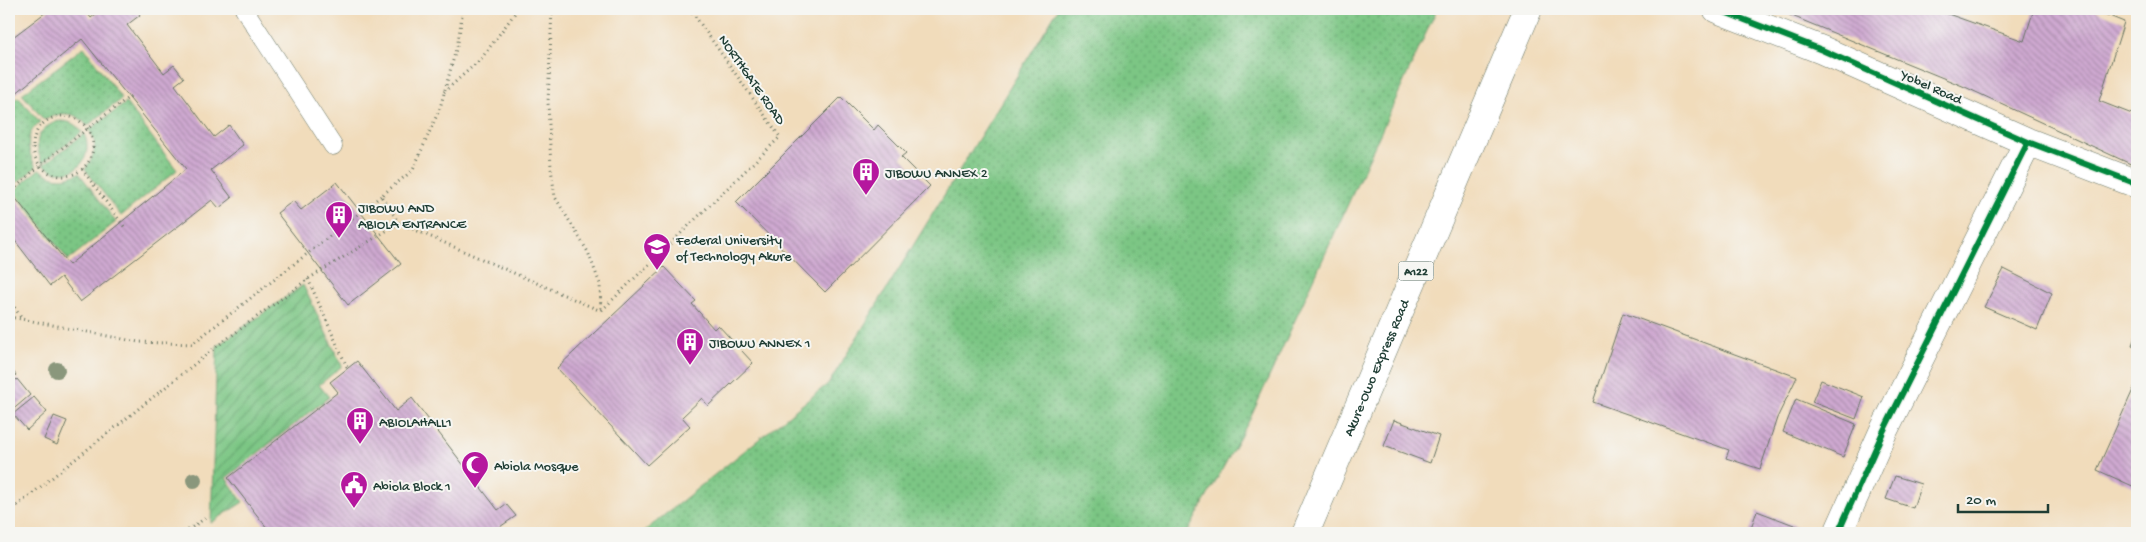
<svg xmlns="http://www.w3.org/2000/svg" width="2146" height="542" font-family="'Gochi Hand',sans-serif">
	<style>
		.grass { fill: url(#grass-dots); stroke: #4d825c }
		.garden { fill: url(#garden-furrows); stroke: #4d825c }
		.building { fill: url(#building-back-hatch) }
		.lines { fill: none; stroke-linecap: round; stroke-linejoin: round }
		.lane-casing { stroke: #687563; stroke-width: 19 }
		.street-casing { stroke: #687563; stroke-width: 29 }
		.highway-casing { stroke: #687563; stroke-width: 29 }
		.path { stroke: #687563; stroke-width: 3; stroke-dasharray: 1 4; stroke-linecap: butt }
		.lane { stroke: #fff; stroke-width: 18 }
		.street { stroke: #fff; stroke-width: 28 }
		.highway { stroke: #fff; stroke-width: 28 }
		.cycleway-casing { stroke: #f6f6f2; stroke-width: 9 }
		.cycleway { stroke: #00873e; stroke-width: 6 }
		.tree { fill: #8a977c }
		.labels { text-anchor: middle; stroke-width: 4; stroke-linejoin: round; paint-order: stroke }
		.shield { fill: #f6f6f2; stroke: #60746d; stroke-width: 1 }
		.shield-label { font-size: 12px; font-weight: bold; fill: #1f3d34 }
		.street-label { font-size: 14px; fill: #1f3d34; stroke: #f6f6f2 }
		.poi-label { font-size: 14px; fill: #1f3d34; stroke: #f6f6f2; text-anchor: start }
	</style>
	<defs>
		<pattern id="grass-dots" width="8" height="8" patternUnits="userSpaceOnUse" patternTransform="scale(1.25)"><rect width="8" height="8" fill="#7bc684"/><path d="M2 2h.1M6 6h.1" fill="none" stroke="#64a26d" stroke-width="1.8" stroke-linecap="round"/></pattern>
		<pattern id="garden-furrows" width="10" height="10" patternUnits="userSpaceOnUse" patternTransform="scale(1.25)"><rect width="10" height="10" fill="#7bc684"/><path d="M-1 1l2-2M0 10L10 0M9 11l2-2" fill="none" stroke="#64a26d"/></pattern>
		<pattern id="building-back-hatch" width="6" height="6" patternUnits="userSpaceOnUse" patternTransform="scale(1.25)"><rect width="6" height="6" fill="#cfa9d1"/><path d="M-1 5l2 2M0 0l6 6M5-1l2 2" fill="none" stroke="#a78baa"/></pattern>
	</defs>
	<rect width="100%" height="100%" fill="#f6f6f2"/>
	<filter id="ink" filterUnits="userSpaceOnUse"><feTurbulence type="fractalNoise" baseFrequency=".02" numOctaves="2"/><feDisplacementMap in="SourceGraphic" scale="10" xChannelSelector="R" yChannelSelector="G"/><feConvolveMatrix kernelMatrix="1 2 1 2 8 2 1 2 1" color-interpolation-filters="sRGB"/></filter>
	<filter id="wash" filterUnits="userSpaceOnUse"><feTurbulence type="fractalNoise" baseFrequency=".0096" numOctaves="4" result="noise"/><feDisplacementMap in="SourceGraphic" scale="20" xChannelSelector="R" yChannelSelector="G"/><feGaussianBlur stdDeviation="1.12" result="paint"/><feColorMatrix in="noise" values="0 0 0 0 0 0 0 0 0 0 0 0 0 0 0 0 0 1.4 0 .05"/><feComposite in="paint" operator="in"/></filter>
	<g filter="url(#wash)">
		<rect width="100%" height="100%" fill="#f1dcbb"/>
		<path class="grass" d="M1058,9H1437L1250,419L1187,533H642L829,383Z
			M84,47L122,99L87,126C76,110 59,112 44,120L22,94Z
			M18,97L40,122C24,134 27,151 36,167L12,187L9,183V104Z
			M126,103L177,170L121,216L85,169C94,157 99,144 89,130Z
			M58,121C69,121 75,123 82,132L42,163C34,142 35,130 58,121Z
			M84,134C94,154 78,179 54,171C51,170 47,167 43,165Z
			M39,169C52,179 64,181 79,173L116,222L68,260L14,191Z"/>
		<path class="garden" d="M303,285L342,366L319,385L329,397L226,478L243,502L211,523L217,346Z"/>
		<g id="blocks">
			<path class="building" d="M50,9H84L91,18L102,9H136L140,15L127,25L164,73L174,65L184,78L175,85L214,137L229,125L243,145L211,170L232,198L219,208L212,200L80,302L61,277L50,286L9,233V190L69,265L186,169L82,39L9,99V40Z
				M1775,9H1934L2024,41L2034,9H2092L2124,22L2099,101L2137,116V167L1965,87Z
				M841,97L874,130L878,125L906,153L901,157L930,186L825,292L736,202Z
				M337,182L401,264L348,305L277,213L293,201L301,210Z
				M664,267L696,301L692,304L714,329L718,325L753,363L708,406L702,398L682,417L690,426L647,465L557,368Z
				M2004,269L2052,293L2037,330L1984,307Z
				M1623,313L1797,377L1777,418L1760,469L1726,458L1729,450L1593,402Z
				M2137,332V347L2132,345Z
				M357,361L396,411L412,398L498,510L506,504L516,516L491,533H271L228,478L338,392L330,382Z
				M9,367L16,375L9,381Z
				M17,379L30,395L9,413V386Z
				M1821,380L1864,397L1856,419L1812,402Z
				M2137,381V488L2097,470Z
				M34,397L47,412L27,430L13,414Z
				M1796,399L1856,424L1843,457L1783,432Z
				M54,416L67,421L57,445L44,439Z
				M1394,420L1439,436L1430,463L1384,446Z
				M1895,476L1921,484L1913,508L1886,499Z
				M1757,511L1815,533H1749Z"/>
		</g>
	</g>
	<g filter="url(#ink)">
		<use href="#blocks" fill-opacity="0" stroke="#687563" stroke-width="1"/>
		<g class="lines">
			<defs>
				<path id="lane" d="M244,9L333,146"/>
				<path id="street" d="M1717,9L1822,50L2028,142L2137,184
					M1838,533L1883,432L2028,142"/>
				<g id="highway">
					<path id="s1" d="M1305,533L1528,9"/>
				</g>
			</defs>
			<use href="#lane" class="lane-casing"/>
			<use href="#street" class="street-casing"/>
			<use href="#highway" class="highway-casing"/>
			<path class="path" d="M552,9L548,102L551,168L555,197L588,252L600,284L601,311L780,137L690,9
				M444,92L481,59L518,9
				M33 146a30 30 0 1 1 60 0a30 30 0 1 1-60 0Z
				M82,169L126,229
				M9,194L40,165L133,94
				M399,223L381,196L413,170L440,108L458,42L463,9
				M399,223L601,311
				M308,279L347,367
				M9,299L22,319L138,342L192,344L381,196
				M9,317L21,319
				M9,512L216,347L308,279L399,223
				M184,533L208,516"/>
			<use href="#lane" class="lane"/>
			<use href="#street" class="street"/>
			<use href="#highway" class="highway"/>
			<defs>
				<path id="cycleway" d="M1717,9L1822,50L2028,142L2137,184
					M1838,533L1883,432L2028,142"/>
			</defs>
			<use href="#cycleway" class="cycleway-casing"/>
			<use href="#cycleway" class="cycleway"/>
		</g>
		<g class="tree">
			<circle cx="57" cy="370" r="8"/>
			<circle cx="194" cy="480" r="8"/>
		</g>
	</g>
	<defs>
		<symbol id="building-pin" viewBox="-11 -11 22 30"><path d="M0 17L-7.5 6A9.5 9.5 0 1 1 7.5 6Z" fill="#b5179e" stroke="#f6f6f2"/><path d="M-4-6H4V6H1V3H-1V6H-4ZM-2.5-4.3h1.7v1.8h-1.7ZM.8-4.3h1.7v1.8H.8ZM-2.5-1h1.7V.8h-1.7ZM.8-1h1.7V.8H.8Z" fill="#fff"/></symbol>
		<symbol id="university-pin" viewBox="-11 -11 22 30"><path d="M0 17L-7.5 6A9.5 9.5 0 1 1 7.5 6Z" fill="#b5179e" stroke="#f6f6f2"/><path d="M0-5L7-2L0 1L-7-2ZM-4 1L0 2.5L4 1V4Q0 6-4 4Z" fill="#fff"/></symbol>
		<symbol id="mosque-pin" viewBox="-11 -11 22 30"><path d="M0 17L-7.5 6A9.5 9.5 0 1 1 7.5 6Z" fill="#b5179e" stroke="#f6f6f2"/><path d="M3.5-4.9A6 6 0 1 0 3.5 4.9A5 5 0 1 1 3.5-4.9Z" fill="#fff"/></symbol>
		<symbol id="civic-pin" viewBox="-11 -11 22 30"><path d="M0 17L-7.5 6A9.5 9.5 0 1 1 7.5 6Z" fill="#b5179e" stroke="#f6f6f2"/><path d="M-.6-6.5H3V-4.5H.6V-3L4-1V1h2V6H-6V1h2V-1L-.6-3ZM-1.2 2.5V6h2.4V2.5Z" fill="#fff"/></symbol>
	</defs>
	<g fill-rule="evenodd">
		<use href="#building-pin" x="850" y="156" width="32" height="43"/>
		<use href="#building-pin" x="323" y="199" width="32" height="43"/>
		<use href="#university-pin" x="641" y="231" width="32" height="43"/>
		<use href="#building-pin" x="674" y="326" width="32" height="43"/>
		<use href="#building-pin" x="344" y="405" width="32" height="43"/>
		<use href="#mosque-pin" x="459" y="449" width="32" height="43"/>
		<use href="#civic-pin" x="338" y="469" width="32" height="43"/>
	</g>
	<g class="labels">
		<rect class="shield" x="1398.5" y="261.5" width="35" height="19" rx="4"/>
		<g class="shield-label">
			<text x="1416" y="275">A122</text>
		</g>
		<g class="street-label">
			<text transform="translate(753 79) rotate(55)" y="5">NORTHGATE ROAD</text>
			<text transform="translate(1932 86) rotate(24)" y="5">Yobel Road</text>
			<text dy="5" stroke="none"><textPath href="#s1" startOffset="180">Akure-Owo Express Road</textPath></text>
		</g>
		<g class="poi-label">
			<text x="885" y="177">JIBOWU ANNEX 2</text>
			<text x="358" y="212">JIBOWU AND<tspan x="358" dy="16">ABIOLA ENTRANCE</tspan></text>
			<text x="676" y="244">Federal University<tspan x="676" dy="16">of Technology Akure</tspan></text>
			<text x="709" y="347">JIBOWU ANNEX 1</text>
			<text x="379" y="426">ABIOLAHALL1</text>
			<text x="494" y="470">Abiola Mosque</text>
			<text x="373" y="490">Abiola Block 1</text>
		</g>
	</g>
	<rect width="2146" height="542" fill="none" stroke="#f6f6f2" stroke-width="30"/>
	<path d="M1958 504v8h90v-8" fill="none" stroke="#1f3d34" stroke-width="2.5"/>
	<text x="1966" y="504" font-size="15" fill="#1f3d34" stroke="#f6f6f2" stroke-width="4" paint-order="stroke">20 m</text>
</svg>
